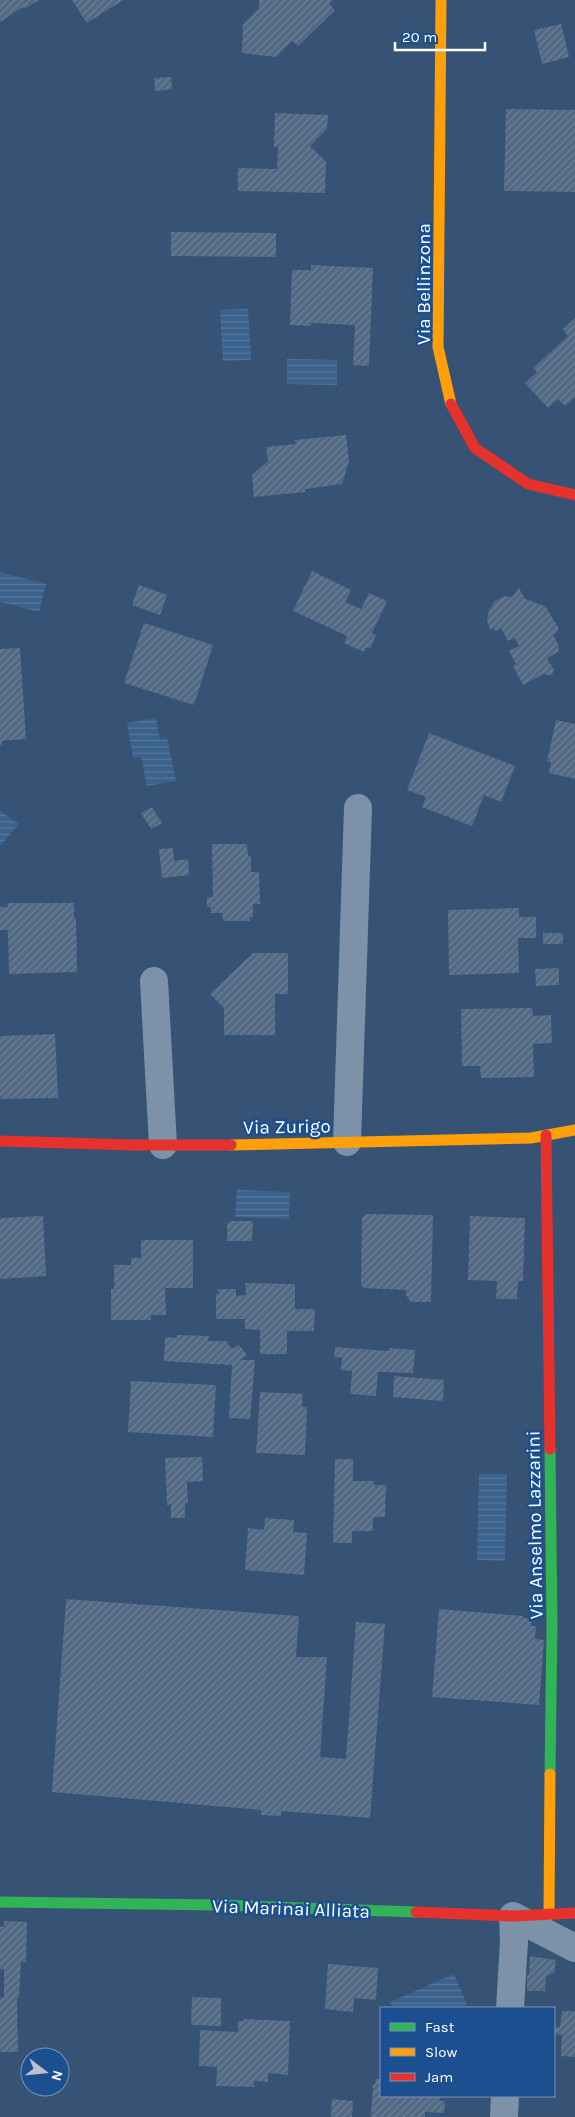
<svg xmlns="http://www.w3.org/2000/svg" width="575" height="2117" font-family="Karla,sans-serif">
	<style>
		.water { fill: url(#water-rules) }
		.building { fill: url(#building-hatch) }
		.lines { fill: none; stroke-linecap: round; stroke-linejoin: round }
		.street { stroke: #7d92a8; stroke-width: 28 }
		.fast { stroke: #30b455; stroke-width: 11 }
		.slow { stroke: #ff9f0a; stroke-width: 11 }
		.jam { stroke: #e5322d; stroke-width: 11 }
		.labels { text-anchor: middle; stroke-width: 5; stroke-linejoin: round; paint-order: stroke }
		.street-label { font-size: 19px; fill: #fff; stroke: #1b4f8f }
	</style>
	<defs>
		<pattern id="water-rules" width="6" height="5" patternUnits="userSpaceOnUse" patternTransform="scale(1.25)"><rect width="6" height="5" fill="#3b618d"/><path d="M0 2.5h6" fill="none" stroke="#58799e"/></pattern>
		<pattern id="building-hatch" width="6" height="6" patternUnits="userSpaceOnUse" patternTransform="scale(1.25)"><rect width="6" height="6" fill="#526984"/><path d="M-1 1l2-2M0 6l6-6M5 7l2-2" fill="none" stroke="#6c8096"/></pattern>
	</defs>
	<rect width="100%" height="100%" fill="#365274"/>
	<path class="water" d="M248,309L251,360L223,361L220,310Z
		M287,359L337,360V385L287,384Z
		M0,572L46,584L39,612L0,602Z
		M156,718L160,740L167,738L176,781L147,786L141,757L133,758L127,723Z
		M0,811L19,824L0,846Z
		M237,1190L290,1192L289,1219L235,1217Z
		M479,1474H507L505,1561L477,1560Z
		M454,1974L467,2005L458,2008H393L390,2002Z"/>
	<path class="building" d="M0,0H39L24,9L23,7L0,22Z
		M72,0H123L87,23Z
		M259,0H333L329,4L335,10L298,46L292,41L276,57L242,53L243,24L259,8Z
		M561,24L569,57L542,64L534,30Z
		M171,77L172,89L155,91L154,78Z
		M506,109L575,110V192L504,191Z
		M275,113L328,115L327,129L310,146L326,162L325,193L238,191V168L277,169L278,147H274Z
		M171,232L276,233V257L171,256Z
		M311,265L373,268L369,366L353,365L355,325L311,323V326L290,325L292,270H311Z
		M575,318V397L565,406L558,399L548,408L525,383L537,372L533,368L568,336L563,329Z
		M346,435L349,461L342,484L305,489V492L254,497L252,475L268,461L266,447L296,444L295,440Z
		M312,571L351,590L345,602L361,609L369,593L387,601L372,633L376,635L370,649L366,647L364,652L344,643L347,636L293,611Z
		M139,585L167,595L160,615L132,605Z
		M519,588L525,599L545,606L558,627V631L553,635L559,646L558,652L547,658L554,670L552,675H546L545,673L523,685L513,666L516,664L509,651L519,646L515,638L508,641L501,628L496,631L494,628L490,630L487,620L489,610L495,601L504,596L512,597Z
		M144,623L213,645L194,705L124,683Z
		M20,648L26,739L2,741V745H0V649Z
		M556,720L575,724V779L549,773L551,762H547Z
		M429,733L515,766L501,802L484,795L472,826L422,807L426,797L407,790Z
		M152,807L162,823L151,829L141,813Z
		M212,844H247L248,856H251V872H259L260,904H253V917H250V921H223L222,913H211V907H207V897H213Z
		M173,848L174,861L188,859L189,875L162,878L159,849Z
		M7,903H74V918H76L77,972L9,974L8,930H0V907H8Z
		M519,908V917H536V938H518L519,973L449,975L448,910Z
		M543,933H563V944H543Z
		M253,953H288V994H275V1035H224V1008L210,994Z
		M559,968V985L536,986L535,969Z
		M532,1008L533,1016L551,1015L552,1043L533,1044L534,1077L481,1078L480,1066H462L461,1009Z
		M55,1034L58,1098L0,1099V1036Z
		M366,1214L433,1215L431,1302H411L406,1295V1290L364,1288L361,1285L362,1218Z
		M43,1216L46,1276L0,1279V1218Z
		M470,1216L525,1218L523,1281H518L517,1299H496L497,1281L468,1280Z
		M230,1221H253L252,1241H227V1223H230Z
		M141,1240H193V1288H165L166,1315H151V1320H111V1289H114V1265H131V1258H141Z
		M245,1283L295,1284V1309H315L314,1331H287V1354H260V1330L245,1329V1319H216V1294H219L218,1289H236V1296L246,1295Z
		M177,1335L209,1336L208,1341H226L232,1349L239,1345L247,1355L240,1360H255L250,1419L229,1418L232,1365L164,1361L165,1337L177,1338Z
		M335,1347L389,1351L390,1348L415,1350L413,1373L378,1372L376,1396L350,1394L352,1371L341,1370L342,1358L334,1357Z
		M394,1376L444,1380L443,1401L393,1397Z
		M131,1381L216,1385L213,1437L128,1432Z
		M260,1392L303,1394L302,1407H307L305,1455L256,1453Z
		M202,1457L203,1481L187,1482L188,1503H185V1518H171V1504L167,1505L165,1458Z
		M335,1459H353V1481H374V1485H386L385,1517H373V1531H352V1543H333Z
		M265,1518L294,1520L293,1532L307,1533L304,1575L245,1570L248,1528L264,1530Z
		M66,1599L299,1616L296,1657H327L320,1757L346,1759L356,1622L385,1624L370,1818L281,1811V1816L261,1815V1810L52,1792Z
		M439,1609L523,1616V1618L532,1619L531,1626H536L535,1639L544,1640L539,1705L432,1697Z
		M4,1921L27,1922L26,1962H21L19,1998H17L18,2052H0V1998L4,1997V1969H0V1927L4,1926Z
		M530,1956L556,1960L554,1973L546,1976L545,1991H527V1975H529Z
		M328,1964L378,1968L376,2000L354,1998L353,2012L325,2009Z
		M192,1997L221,1998V2026L191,2025Z
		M562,2011H575V2057L561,2056L562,2035L554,2034V2028L560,2027Z
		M244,2019L290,2021L288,2075L268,2073V2082L254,2081V2087L216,2086L217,2067L199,2066L200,2030L238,2032V2021H244Z
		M376,2079H381V2096H440V2101H445L444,2113L425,2112V2117H371L373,2084L375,2085Z
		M332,2099L353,2101L352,2117H331Z"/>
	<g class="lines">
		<path class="street" d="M154,981L163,1145
			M347,1142L358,808
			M510,2008L514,1942L513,1916L575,1948
			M504,2117L505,2096"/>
		<path class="fast" d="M550,1449L552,1626L550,1774
			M0,1902L217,1905L416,1912"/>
		<path class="slow" d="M441,0L438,347L451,404
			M231,1145L531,1138L575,1130
			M549,1915L550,1774"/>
		<path class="jam" d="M451,404L475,448L528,484L575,495
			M546,1135L550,1449
			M0,1141L133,1145H231
			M416,1912L513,1916L575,1913"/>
	</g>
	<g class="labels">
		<g class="street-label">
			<text transform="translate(423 284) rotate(-90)" y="7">Via Bellinzona</text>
			<text transform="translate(287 1126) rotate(-1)" y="7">Via Zurigo</text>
			<text transform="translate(534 1525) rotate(-91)" y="7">Via Anselmo Lazzarini</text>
			<text transform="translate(291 1908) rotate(2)" y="7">Via Marinai Alliata</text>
		</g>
	</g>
	<rect x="380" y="2007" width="175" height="90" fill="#1b4f8f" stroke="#7695bc"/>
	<rect x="390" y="2023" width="25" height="8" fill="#30b455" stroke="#7695bc"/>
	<text x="425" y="2032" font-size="15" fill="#ffffff">Fast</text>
	<rect x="390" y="2048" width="25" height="8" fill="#ff9f0a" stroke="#7695bc"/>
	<text x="425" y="2057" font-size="15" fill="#ffffff">Slow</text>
	<rect x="390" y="2073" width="25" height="8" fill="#e5322d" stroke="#7695bc"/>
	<text x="425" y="2082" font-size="15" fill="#ffffff">Jam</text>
	<g transform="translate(45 2072) rotate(106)"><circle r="24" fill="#1b4f8f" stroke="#7695bc"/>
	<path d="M0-4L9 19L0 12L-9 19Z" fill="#b9c2ce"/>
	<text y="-8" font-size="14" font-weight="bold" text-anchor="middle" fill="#ffffff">N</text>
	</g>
	<path d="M395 42v8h90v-8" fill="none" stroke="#ffffff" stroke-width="2.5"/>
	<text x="402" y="42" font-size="15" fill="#ffffff" stroke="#1b4f8f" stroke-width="4" paint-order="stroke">20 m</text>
</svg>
